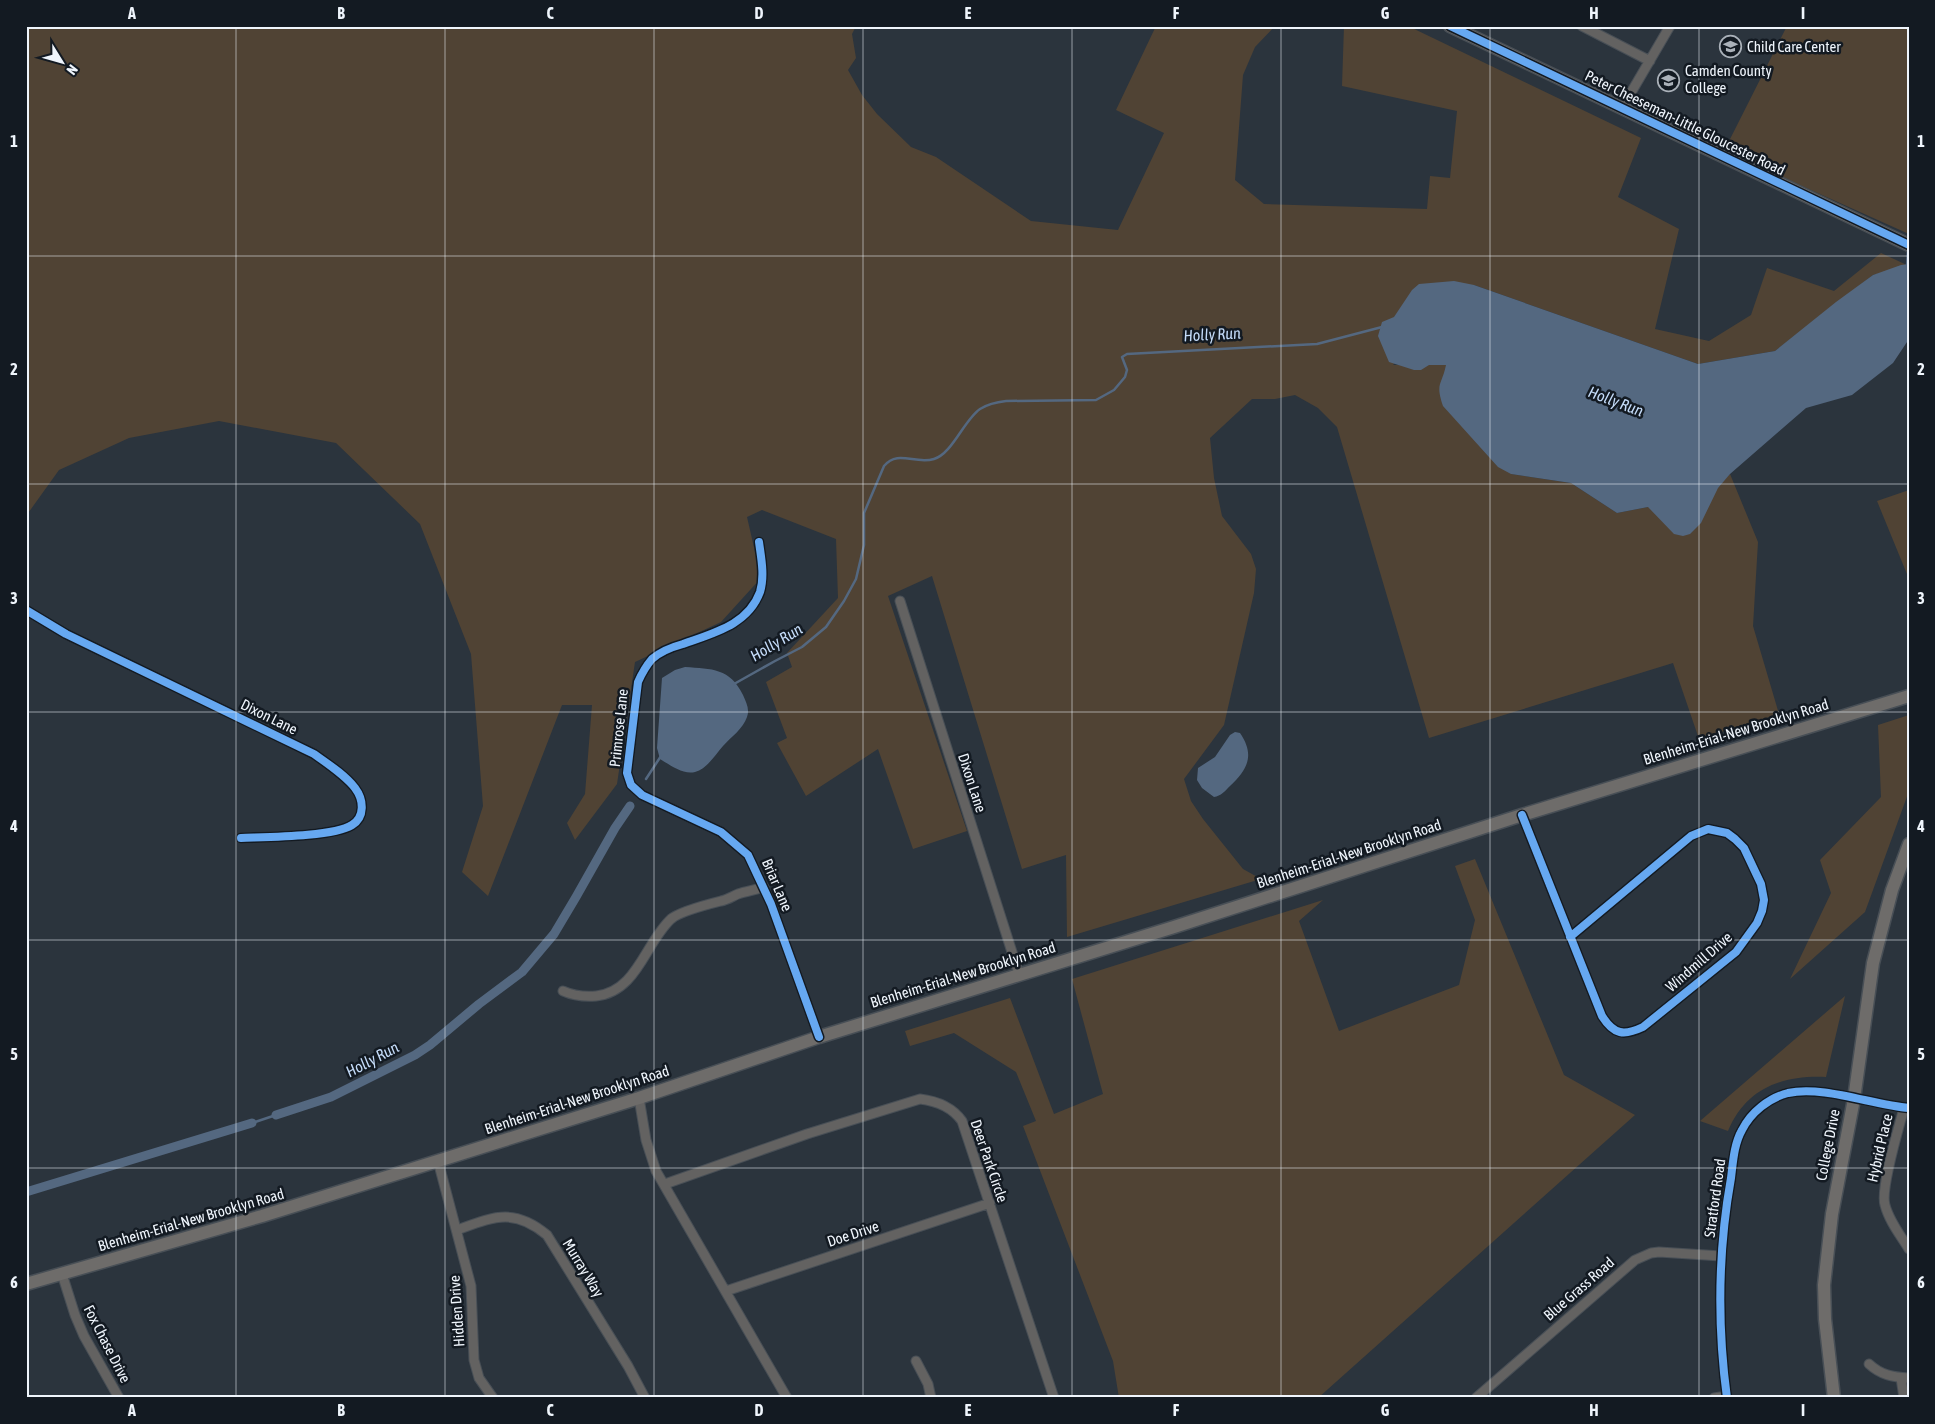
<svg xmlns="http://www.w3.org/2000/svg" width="1935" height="1424" font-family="'Asap Condensed',sans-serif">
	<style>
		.green { fill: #504334 }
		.water { fill: #546880 }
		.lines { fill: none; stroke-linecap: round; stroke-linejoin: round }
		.stream { stroke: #546880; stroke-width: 2.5 }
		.canal { stroke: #546880; stroke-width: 9 }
		.street-casing { stroke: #484f56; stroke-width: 11 }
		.secondary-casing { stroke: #484f56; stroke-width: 15 }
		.street { stroke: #636261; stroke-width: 9 }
		.secondary { stroke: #6e6c6a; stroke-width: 12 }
		.cycleway-casing { stroke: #131a22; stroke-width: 11 }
		.cycleway { stroke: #66a8f1; stroke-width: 8 }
		.grid { fill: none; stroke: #eff5fc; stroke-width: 1; stroke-opacity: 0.55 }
		.labels { text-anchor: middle; stroke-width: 5; stroke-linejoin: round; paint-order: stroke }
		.poi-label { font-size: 15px; fill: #eff5fc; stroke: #131a22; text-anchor: start }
		.street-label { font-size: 15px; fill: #eff5fc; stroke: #131a22 }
		.water-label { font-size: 16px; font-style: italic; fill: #c4dbf8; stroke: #131a22 }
		.neatline { fill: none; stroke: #eff5fc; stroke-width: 2 }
		.grid-label { font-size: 16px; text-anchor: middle; font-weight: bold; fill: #eff5fc }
	</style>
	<rect width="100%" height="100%" fill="#2b343d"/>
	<path class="green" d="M26,26H856L852,34L856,58L848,70L862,95L877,114L911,147L936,157L1031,221L1118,230L1164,133L1116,110L1156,26H1275L1255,47L1243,75L1235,180L1264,204L1427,209L1430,176L1450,178L1457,111L1342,86L1344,26H1408L1641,138L1618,197L1679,229L1655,329L1709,341L1751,315L1767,268L1834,291L1881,253L1909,266L1873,275L1775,351L1698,364L1474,285L1393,365L1446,364L1511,474L1571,483L1617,513L1648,507L1724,480L1730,474L1758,542L1753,626L1779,714L1699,739L1673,663L1429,738L1337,427L1318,408L1295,395L1275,399H1252L1210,438L1214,478L1222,516L1251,554L1256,569L1254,593L1224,725L1184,779L1191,801L1203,819L1243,869L1261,879L1067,937L1066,855L1022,869L932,576L888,596L967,831L913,849L878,749L806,796L777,743L787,738L766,682L792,667L787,653L838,598L836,539L762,510L747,517L761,578L721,622L635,662L617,784L575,840L567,823L585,794L592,705H562L488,896L462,872L483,806L471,654L420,524L336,443L219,421L129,438L59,470L26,516Z
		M1787,26H1909V234L1724,151Z
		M1909,490V579L1877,501Z
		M1909,715V791L1865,912L1790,979L1831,893L1820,860L1881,797L1878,725Z
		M1475,859L1564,1075L1635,1115L1318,1398H1119L1113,1361L1023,1126L1036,1121L1016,1072L954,1033L910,1046L905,1031L1010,998L1054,1114L1103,1094L1072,979L1323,900L1299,921L1339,1031L1459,985L1475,920L1455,866Z
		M1845,996L1826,1077C1782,1075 1746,1088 1728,1131L1700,1121Z"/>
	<path class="water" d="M1909,264V339L1893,363L1852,395L1806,408L1730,474L1718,488L1701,523L1690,534L1683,536L1674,534L1648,507L1617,513L1571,483L1511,474L1498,467L1443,406C1435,383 1442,385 1446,365H1429L1421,370H1414L1389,362L1378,336L1382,322L1394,317L1412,290L1419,284L1454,281L1474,285L1698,364L1775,351L1836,302L1873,275L1901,265Z
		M685,667C712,669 730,668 743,695C746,702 750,709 747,717C743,729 731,737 723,746C715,755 707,769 695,772C683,775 670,765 660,759L657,748L662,678L675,670Z
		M1235,732L1240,733C1255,755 1248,769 1230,786C1225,791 1221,796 1214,797L1202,788L1197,780L1198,768L1215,757L1230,735Z"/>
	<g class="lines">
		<path class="stream" d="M1907,266L1908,249
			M734,684L775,661L802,647L826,627L844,601L856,579L864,545V513L884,466C898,449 915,465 934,459C952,454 964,420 980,409C988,404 997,402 1006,401L1096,400L1114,390L1125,377L1127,370L1122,357L1127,354L1317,344L1382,327
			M646,779L661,756
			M252,1123L276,1115"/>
		<path class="canal" d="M276,1115L331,1097L415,1055L430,1045L479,1004L522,972L554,934L576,897L615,828L630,806
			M26,1192L252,1123"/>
		<defs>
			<path id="street" d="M1582,26L1650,61
				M1622,108L1670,26
				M759,542C761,557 765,576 760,592C748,625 713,633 683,644C672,647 661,651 652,659C646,666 642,673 638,682L627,773L631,785L642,795L721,832L748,855L771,904L819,1037
				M900,601L1019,974
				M26,610L66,634L314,754C328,764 345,775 355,788C364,800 365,817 352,825C333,837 265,837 241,838
				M1522,815L1602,1016C1614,1035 1624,1036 1643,1027L1736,952L1757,923L1762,911L1764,900L1761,884L1744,848L1735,839L1727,833L1708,829L1691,836L1570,937
				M563,991C574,996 583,997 596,996C637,992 645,943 671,919C679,912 709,904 721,901C727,900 733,896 738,894C747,891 756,890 764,887
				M639,1098L646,1140L656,1171L787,1398
				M1904,1108C1899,1127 1880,1189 1885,1205C1889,1221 1901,1236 1909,1249
				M438,1161L471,1286L474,1360L479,1378L493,1398
				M665,1184L807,1134L920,1099C937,1101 952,1107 962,1121L1054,1398
				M457,1230C493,1217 514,1207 547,1235L628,1366L645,1398
				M62,1274L75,1315L84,1336L119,1398
				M726,1291L990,1203
				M916,1361L928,1384L931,1398
				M1869,1364C1881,1375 1892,1377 1909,1378
				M1901,1378L1904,1398
				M1476,1398L1635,1260L1651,1253L1659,1252L1721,1256
				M1714,1398L1727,1396
				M1727,1398C1717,1324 1718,1251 1731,1178C1733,1162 1734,1144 1742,1130C1751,1112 1769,1098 1788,1093C1822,1085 1873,1105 1909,1108"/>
			<path id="secondary" d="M1450,26L1909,245
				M26,1284L262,1216L639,1098L819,1037L1174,927L1522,815L1909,696
				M1834,1398L1825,1319L1824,1285L1832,1214L1854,1099L1873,963L1892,890L1909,844"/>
		</defs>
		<use href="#street" class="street-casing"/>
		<use href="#secondary" class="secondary-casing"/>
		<use href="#street" class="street"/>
		<use href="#secondary" class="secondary"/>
		<defs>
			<path id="cycleway" d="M1450,26L1909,245
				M759,542C761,557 765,576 760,592C748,625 713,633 683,644C672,647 661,651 652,659C646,666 642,673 638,682L627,773L631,785L642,795L721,832L748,855L771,904L819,1037
				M26,610L66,634L314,754C328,764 345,775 355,788C364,800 365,817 352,825C333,837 265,837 241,838
				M1522,815L1602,1016C1614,1035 1624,1036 1643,1027L1736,952L1757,923L1762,911L1764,900L1761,884L1744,848L1735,839L1727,833L1708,829L1691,836L1570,937
				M1727,1398C1717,1324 1718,1251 1731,1178C1733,1162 1734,1144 1742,1130C1751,1112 1769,1098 1788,1093C1822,1085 1873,1105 1909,1108"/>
		</defs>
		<use href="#cycleway" class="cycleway-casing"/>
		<use href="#cycleway" class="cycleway"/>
	</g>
	<path class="grid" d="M236,26V1398M445,26V1398M654,26V1398M863,26V1398M1072,26V1398M1281,26V1398M1490,26V1398M1699,26V1398M26,256H1909M26,484H1909M26,712H1909M26,940H1909M26,1168H1909"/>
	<defs>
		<symbol id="university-ring" viewBox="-11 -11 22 22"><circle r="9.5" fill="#131a22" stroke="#aab1b9" stroke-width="1.5"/><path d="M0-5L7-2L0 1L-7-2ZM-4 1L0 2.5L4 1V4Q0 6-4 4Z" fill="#aab1b9"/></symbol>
	</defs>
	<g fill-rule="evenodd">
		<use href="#university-ring" x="1718" y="34" width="25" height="25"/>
		<use href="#university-ring" x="1656" y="68" width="25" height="25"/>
	</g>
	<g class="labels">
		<g class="poi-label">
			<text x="1747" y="52">Child Care Center</text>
			<text x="1685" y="76">Camden County<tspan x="1685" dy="17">College</tspan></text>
		</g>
		<g class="street-label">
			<text transform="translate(1685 123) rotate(26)" y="5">Peter Cheeseman-Little Gloucester Road</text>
			<text transform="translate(269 717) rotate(26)" y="5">Dixon Lane</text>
			<text transform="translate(619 728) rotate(-84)" y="5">Primrose Lane</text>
			<text transform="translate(1736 732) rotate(-17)" y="5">Blenheim-Erial-New Brooklyn Road</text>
			<text transform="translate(972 783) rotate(72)" y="5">Dixon Lane</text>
			<text transform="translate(1349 854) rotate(-18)" y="5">Blenheim-Erial-New Brooklyn Road</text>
			<text transform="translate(777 885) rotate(67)" y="5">Briar Lane</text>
			<text transform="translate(1699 962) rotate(-41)" y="5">Windmill Drive</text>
			<text transform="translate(963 975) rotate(-17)" y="5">Blenheim-Erial-New Brooklyn Road</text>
			<text transform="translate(577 1100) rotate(-18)" y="5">Blenheim-Erial-New Brooklyn Road</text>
			<text transform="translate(1828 1145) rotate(-79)" y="5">College Drive</text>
			<text transform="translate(1880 1148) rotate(-77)" y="5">Hybrid Place</text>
			<text transform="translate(989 1161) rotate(71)" y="5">Deer Park Circle</text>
			<text transform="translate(1715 1198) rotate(-82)" y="5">Stratford Road</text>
			<text transform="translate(191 1220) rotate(-16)" y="5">Blenheim-Erial-New Brooklyn Road</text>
			<text transform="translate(853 1234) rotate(-18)" y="5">Doe Drive</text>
			<text transform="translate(583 1268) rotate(59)" y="5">Murray Way</text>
			<text transform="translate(1579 1289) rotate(-41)" y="5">Blue Grass Road</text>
			<text transform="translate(457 1311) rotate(-94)" y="5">Hidden Drive</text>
			<text transform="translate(107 1344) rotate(63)" y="5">Fox Chase Drive</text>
		</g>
		<g class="water-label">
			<text transform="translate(1212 334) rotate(-3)" y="6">Holly Run</text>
			<text transform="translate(1616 401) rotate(21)" y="6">Holly Run</text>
			<text transform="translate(776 642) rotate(-31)" y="6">Holly Run</text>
			<text transform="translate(372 1059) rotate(-28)" y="6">Holly Run</text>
		</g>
	</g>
	<rect width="1935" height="1424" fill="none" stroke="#131a22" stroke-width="55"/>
	<g transform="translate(62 62) rotate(127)" stroke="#131a22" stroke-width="4" paint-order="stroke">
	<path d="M0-4L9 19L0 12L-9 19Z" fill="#eff5fc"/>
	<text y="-8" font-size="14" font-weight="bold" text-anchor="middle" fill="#eff5fc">N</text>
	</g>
	<rect x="28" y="28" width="1880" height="1368" class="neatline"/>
	<g class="grid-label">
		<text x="132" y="19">A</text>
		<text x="341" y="19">B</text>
		<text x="550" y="19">C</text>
		<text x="759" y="19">D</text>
		<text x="968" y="19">E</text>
		<text x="1176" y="19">F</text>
		<text x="1385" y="19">G</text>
		<text x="1594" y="19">H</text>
		<text x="1803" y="19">I</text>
		<text x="14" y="147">1</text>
		<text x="1921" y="147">1</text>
		<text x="14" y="375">2</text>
		<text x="1921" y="375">2</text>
		<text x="14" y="604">3</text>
		<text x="1921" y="604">3</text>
		<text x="14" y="832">4</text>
		<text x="1921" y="832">4</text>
		<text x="14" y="1060">5</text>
		<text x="1921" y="1060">5</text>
		<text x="14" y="1288">6</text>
		<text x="1921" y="1288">6</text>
		<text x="132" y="1416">A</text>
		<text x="341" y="1416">B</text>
		<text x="550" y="1416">C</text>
		<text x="759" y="1416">D</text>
		<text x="968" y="1416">E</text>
		<text x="1176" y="1416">F</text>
		<text x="1385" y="1416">G</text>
		<text x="1594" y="1416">H</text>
		<text x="1803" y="1416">I</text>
	</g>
</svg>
